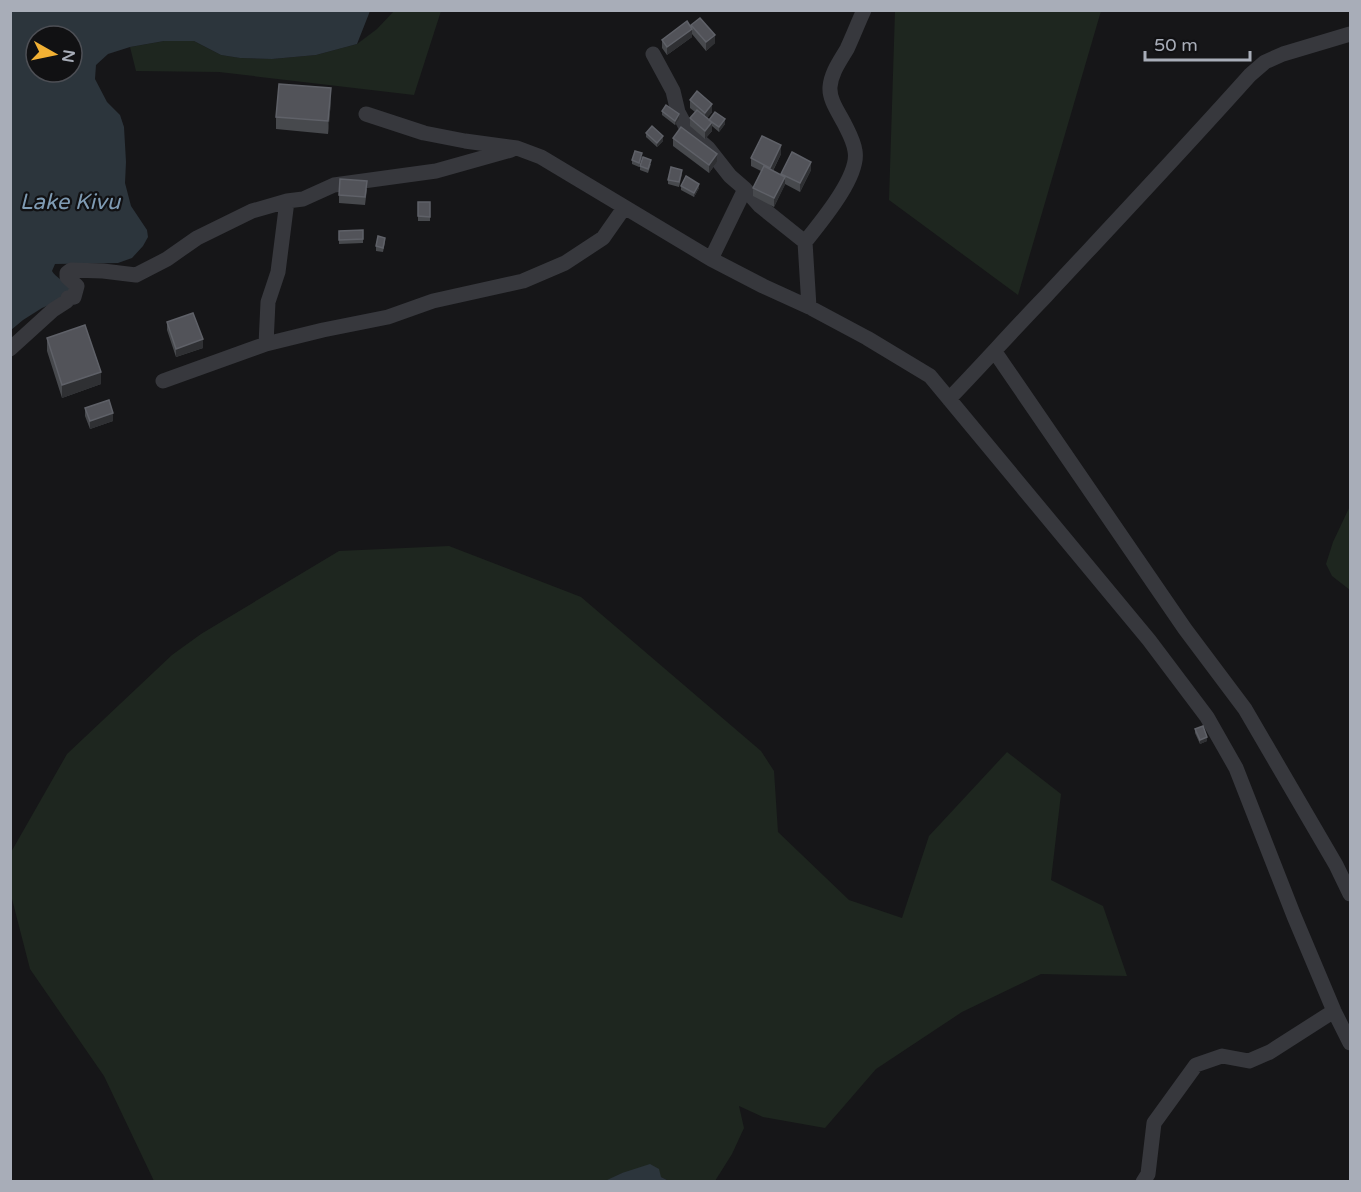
<svg xmlns="http://www.w3.org/2000/svg" width="1361" height="1192" font-family="'Varela Round',sans-serif">
	<style>
		.green { fill: #1e261f }
		.water { fill: #2c353c; fill-rule: evenodd }
		.lines { fill: none; stroke-linecap: round; stroke-linejoin: round }
		.street { stroke: #37383d; stroke-width: 15 }
		.wall { fill: #47494d }
		.shaded-wall { fill: #2f3033 }
		.building { fill: #525359; stroke: #5f6168; stroke-width: 1.5 }
		.labels { text-anchor: middle; stroke-width: 4.5; stroke-linejoin: round; paint-order: stroke }
		.water-label { font-size: 22px; font-style: italic; fill: #7f9bb3; stroke: #111113 }
	</style>
	<rect width="100%" height="100%" fill="#161618"/>
	<path class="green" d="M394,11H441L414,95L219,72L136,71L130,47L164,41H194L221,55L240,58L272,59L316,55L357,44L377,29Z
		M895,11H1101L1018,295L889,200Z
		M1350,506V590L1332,576L1326,564L1333,542Z
		M449,546L581,597L761,751L774,771L778,832L849,900L902,918L929,836L1007,752L1061,794L1051,880L1103,906L1127,976L1041,974L962,1012L876,1069L825,1128L763,1117L739,1106L744,1128L732,1154L715,1181H669L661,1177L622,1173L605,1182L154,1181L104,1076L30,969L11,895L10,854L67,754L172,655L201,634L339,551Z"/>
	<path class="water" d="M11,11H370L357,44L316,55L272,59L240,58L221,55L194,41H164L130,47L108,54L96,65L95,79L107,102L120,115L124,127L126,162L125,183L131,206L147,230L148,237L143,246L132,258L118,263L55,264L52,271C55,277 67,283 73,289L58,301L42,308L23,320L11,330ZM36,36H72V72H36Z
		M650,1164L659,1169L661,1177L669,1181H605L622,1173Z"/>
	<g class="lines">
		<path class="street" d="M653,54L673,91L678,112L688,131L708,148L730,176L745,189L760,206L805,242
			M366,114L424,133L465,141L517,148L541,157L711,259L763,286L809,307L867,338L930,376L1149,640L1207,717L1236,768L1294,916L1334,1011L1350,1043
			M711,259L745,189
			M809,307L805,242C820,223 860,176 855,151C854,142 849,133 845,125C839,113 829,100 830,87C831,73 840,61 847,49C853,36 858,23 864,10
			M266,344L268,302L278,272L287,201
			M10,349L53,310L67,301L68,298L74,297L77,286L67,277V273L71,270L103,271L136,275L167,259L197,238L252,211L287,201L303,199L334,185L436,171L511,150
			M995,352L1185,629L1245,709L1336,865L1350,894
			M163,381L266,344L323,330L388,317L433,301L523,281L565,263L603,238L624,208
			M949,399C982,365 1013,330 1046,296C1114,223 1183,150 1250,75L1265,62L1283,54L1350,34
			M1143,1182L1148,1174L1154,1123L1196,1065L1222,1056L1249,1061L1270,1052L1334,1011"/>
	</g>
	<path class="wall" d="M691,25L715,43L706,51L692,34V37L667,55L662,48V40L691,27Z
		M690,100L712,112L707,118L709,120L725,124L719,132L712,126V131L705,139L690,126V118L695,112L690,108Z
		M331,101L328,134L276,129V117Z
		M662,111L679,119L675,125L662,115Z
		M646,133L663,141L657,147L646,137Z
		M673,138L717,162L709,173L673,146Z
		M781,154L773,171L781,175V174L811,170L800,192L785,184L774,207L753,196V188L761,171L751,166V158Z
		M642,157L639,167L632,164V160Z
		M651,164L648,173L640,170V166Z
		M682,174L679,187L668,184V180Z
		M681,186L699,188L694,197L681,190Z
		M367,189L365,205L339,203V195Z
		M418,202H430V221H418Z
		M363,230V243L339,244V231Z
		M385,242L383,252L376,251V246Z
		M167,322L203,348L176,357L167,330Z
		M47,338L101,384L62,398L47,351Z
		M85,408L113,421L90,429L85,416Z
		M1195,729L1207,741L1200,744L1195,733Z"/>
	<path class="shaded-wall" d="M692,29V37L667,55V47Z
		M715,35V43L706,51V42Z
		M331,88V101L328,134V121Z
		M712,104V112L705,121V113Z
		M679,114V119L675,125V121Z
		M725,119V124L719,132V127Z
		M712,122V131L705,139V131Z
		M663,136V141L657,147V143Z
		M781,145V154L770,176V168Z
		M717,154V162L709,173V165Z
		M811,162V170L800,192V183Z
		M785,177V185L774,207V198Z
		M699,184V188L694,197V193Z
		M203,339V348L176,357V349Z
		M101,372V384L62,398V385Z
		M113,413V421L90,429V421Z
		M1207,737V741L1200,744V740Z"/>
	<path class="building" d="M700,18L715,35L706,42L691,25Z
		M687,21L692,29L667,47L662,40Z
		M279,84L331,88L328,121L276,117Z
		M697,91L712,104L705,113L690,100Z
		M666,105L679,114L675,121L662,111Z
		M697,110L712,122L705,131L690,118Z
		M715,112L725,119L719,127L709,120Z
		M652,126L663,136L657,143L646,133Z
		M681,127L717,154L709,165L673,138Z
		M762,136L781,145L770,168L751,158Z
		M635,151L642,153L639,163L632,160Z
		M792,152L811,162L800,183L781,174Z
		M643,157L651,160L648,169L640,166Z
		M764,166L785,177L774,198L753,188Z
		M671,167L682,170L679,182L668,180Z
		M686,176L699,184L694,193L681,186Z
		M340,179L367,181L365,197L339,195Z
		M418,202H430V217L418,216Z
		M363,230V239L339,240V231Z
		M378,236L385,238L383,248L376,246Z
		M193,313L203,339L176,349L167,322Z
		M85,325L101,372L62,385L47,338Z
		M109,400L113,413L90,421L85,408Z
		M1203,726L1207,737L1200,740L1195,729Z"/>
	<g class="labels">
		<g class="water-label">
			<text x="70" y="209">Lake Kivu</text>
		</g>
	</g>
	<rect width="1361" height="1192" fill="none" stroke="#a8adb8" stroke-width="24"/>
	<g transform="translate(54 54) rotate(99)"><circle r="28" fill="#111113" stroke="#4d4f55" stroke-width="1.5"/>
	<path d="M0-4.5L10 22L0 15L-10 22Z" fill="#f2b134"/>
	<text y="-9" font-size="16" font-weight="bold" text-anchor="middle" fill="#a8adb8">N</text>
	</g>
	<path d="M1145 51v9h105v-9" fill="none" stroke="#a8adb8" stroke-width="3"/>
	<text x="1154" y="51" font-size="18" fill="#a8adb8" stroke="#111113" stroke-width="4.5" paint-order="stroke">50 m</text>
</svg>
